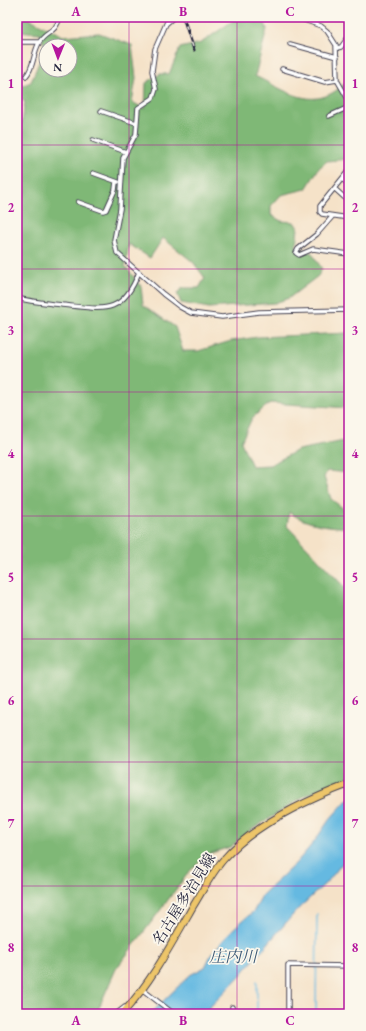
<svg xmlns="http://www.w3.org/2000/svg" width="366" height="1031" font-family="'EB Garamond','Noto Serif JP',serif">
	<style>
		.forest { fill: #7fb876; stroke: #506d58; fill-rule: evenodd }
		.water { fill: #65b9e1; stroke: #446e8e }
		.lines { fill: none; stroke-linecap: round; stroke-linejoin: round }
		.stream { stroke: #65b9e1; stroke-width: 1.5 }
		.minor-casing { stroke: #423f50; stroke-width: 5.5 }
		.primary-casing { stroke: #423f50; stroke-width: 8 }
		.minor { stroke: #fff; stroke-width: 3.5 }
		.primary { stroke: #edc569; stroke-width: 6 }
		.rail-casing { stroke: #22223b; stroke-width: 3 }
		.rail { stroke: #fbf7ec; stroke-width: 1.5; stroke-dasharray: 4.5; stroke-linecap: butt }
		.grid { fill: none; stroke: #b5179e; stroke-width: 1; stroke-opacity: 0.55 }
		.labels { text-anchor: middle; stroke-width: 3.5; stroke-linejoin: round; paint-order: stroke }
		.street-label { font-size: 15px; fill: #22223b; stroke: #fbf7ec }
		.water-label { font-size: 16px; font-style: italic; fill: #395775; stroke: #fbf7ec }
		.neatline { fill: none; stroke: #b5179e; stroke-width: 1.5 }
		.grid-label { font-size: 13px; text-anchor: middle; font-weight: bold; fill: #b5179e }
	</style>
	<rect width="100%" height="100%" fill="#fbf7ec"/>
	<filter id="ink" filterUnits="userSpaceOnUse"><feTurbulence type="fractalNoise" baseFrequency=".025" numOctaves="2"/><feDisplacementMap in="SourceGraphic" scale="8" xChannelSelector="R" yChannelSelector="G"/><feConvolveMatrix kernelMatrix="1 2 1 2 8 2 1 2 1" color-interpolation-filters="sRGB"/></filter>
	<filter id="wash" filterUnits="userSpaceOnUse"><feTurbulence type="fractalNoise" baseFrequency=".012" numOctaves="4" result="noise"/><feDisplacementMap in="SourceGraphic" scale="16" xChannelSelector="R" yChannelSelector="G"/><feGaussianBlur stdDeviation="0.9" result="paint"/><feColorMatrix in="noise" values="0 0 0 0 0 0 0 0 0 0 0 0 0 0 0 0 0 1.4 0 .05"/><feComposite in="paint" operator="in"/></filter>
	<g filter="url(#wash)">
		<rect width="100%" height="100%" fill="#f5e2c8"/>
		<path class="forest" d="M17,17H26L63,36L99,33L132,45L136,78L132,102L145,109L146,83L160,74H169L180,48L201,43L234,20L264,21L267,29L255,76C291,93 316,115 349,79V99L346,100L349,107V159L327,161L319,168L306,189L281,195L271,206V215L281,221L294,222L298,228L296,246L312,253L322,269L318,276L289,298L275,303L209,308L181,303L177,293L183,288H199L205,278L193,262L163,238L150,258L129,244L125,266L141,286L143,305L175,327L183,351H198L231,341L258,337L349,333V408L270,403L252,418L241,442L252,466L270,465L298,450L349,440V473L327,471L324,477L331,499L349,513V528C328,526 306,525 289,512L287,526L349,592V779L306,795L251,830L230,847L208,854L189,872L116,969L96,1014H17V123H22L25,101L17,100V63L21,86L31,82L45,47L40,33L17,31ZM46,46H70V70H46Z"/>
		<path class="water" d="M349,798V855L329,880L297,910L239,977L203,1014H150L190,975L205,967L212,953L234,928L254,911L262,895L296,863L314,842L329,820Z"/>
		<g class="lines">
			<path class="stream" d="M257,981V1014
				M316,1014L317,914"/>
		</g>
	</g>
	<g filter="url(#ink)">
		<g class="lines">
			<defs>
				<path id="minor" d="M169,17L155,49L152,71L156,89L153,98L138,108L136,134L123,158L120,209L114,240L117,253L163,294L180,307L191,313L222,317L259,312L349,310
					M296,17L321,26L327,31L336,45L337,80L349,101
					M166,24L174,17
					M17,42H39
					M290,44L337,57
					M337,48L341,47L349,36
					M282,69L325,82L337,80
					M26,76C34,68 33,53 39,43C45,31 55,35 60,17
					M101,111L136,123
					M329,116L349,107
					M93,140L126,152
					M349,170L320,206V212L322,214L349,218
					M93,173L118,182
					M343,180L349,184
					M335,189L346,199
					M78,202L103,211L106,210L115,190L116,182
					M332,217L317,234L298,249L296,253L299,255L313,249L349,254
					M17,298C32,302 47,303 62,305C102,309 122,317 139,272
					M143,990L174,1014
					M232,1007L233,1014
					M116,1014L125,1007
					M288,1014V965L349,966"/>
				<path id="primary" d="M122,1014C151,982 171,945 192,908C202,892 211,874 223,860C253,825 307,800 349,784"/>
			</defs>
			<use href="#minor" class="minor-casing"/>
			<use href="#primary" class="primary-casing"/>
			<use href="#minor" class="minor"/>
			<use href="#primary" class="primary"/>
			<defs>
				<path id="rail" d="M183,17L194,50"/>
			</defs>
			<use href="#rail" class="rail-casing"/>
			<use href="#rail" class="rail"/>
		</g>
	</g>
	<path class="grid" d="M129,17V1014M237,17V1014M17,145H349M17,269H349M17,392H349M17,516H349M17,639H349M17,762H349M17,886H349"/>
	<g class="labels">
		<g class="street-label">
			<text transform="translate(184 899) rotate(-58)" y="5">名古屋多治見線</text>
		</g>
		<g class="water-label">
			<text x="233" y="962">庄内川</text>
		</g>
	</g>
	<rect width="366" height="1031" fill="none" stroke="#fbf7ec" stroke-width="44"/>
	<g transform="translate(58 58) rotate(181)"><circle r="19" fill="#fbf7ec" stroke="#a4a2a5"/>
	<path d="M0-3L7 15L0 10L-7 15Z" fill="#b5179e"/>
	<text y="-6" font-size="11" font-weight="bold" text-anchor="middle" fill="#22223b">N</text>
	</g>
	<rect x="22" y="22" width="322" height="987" class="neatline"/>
	<g class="grid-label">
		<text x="76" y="16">A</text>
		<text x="183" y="16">B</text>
		<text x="290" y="16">C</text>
		<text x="11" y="88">1</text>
		<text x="355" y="88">1</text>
		<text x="11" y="212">2</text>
		<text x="355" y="212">2</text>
		<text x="11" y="335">3</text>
		<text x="355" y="335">3</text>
		<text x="11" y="458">4</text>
		<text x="355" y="458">4</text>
		<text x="11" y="582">5</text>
		<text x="355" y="582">5</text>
		<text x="11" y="705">6</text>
		<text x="355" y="705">6</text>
		<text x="11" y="828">7</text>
		<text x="355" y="828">7</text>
		<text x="11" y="952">8</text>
		<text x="355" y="952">8</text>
		<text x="76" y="1025">A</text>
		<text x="183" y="1025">B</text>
		<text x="290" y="1025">C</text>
	</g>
</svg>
